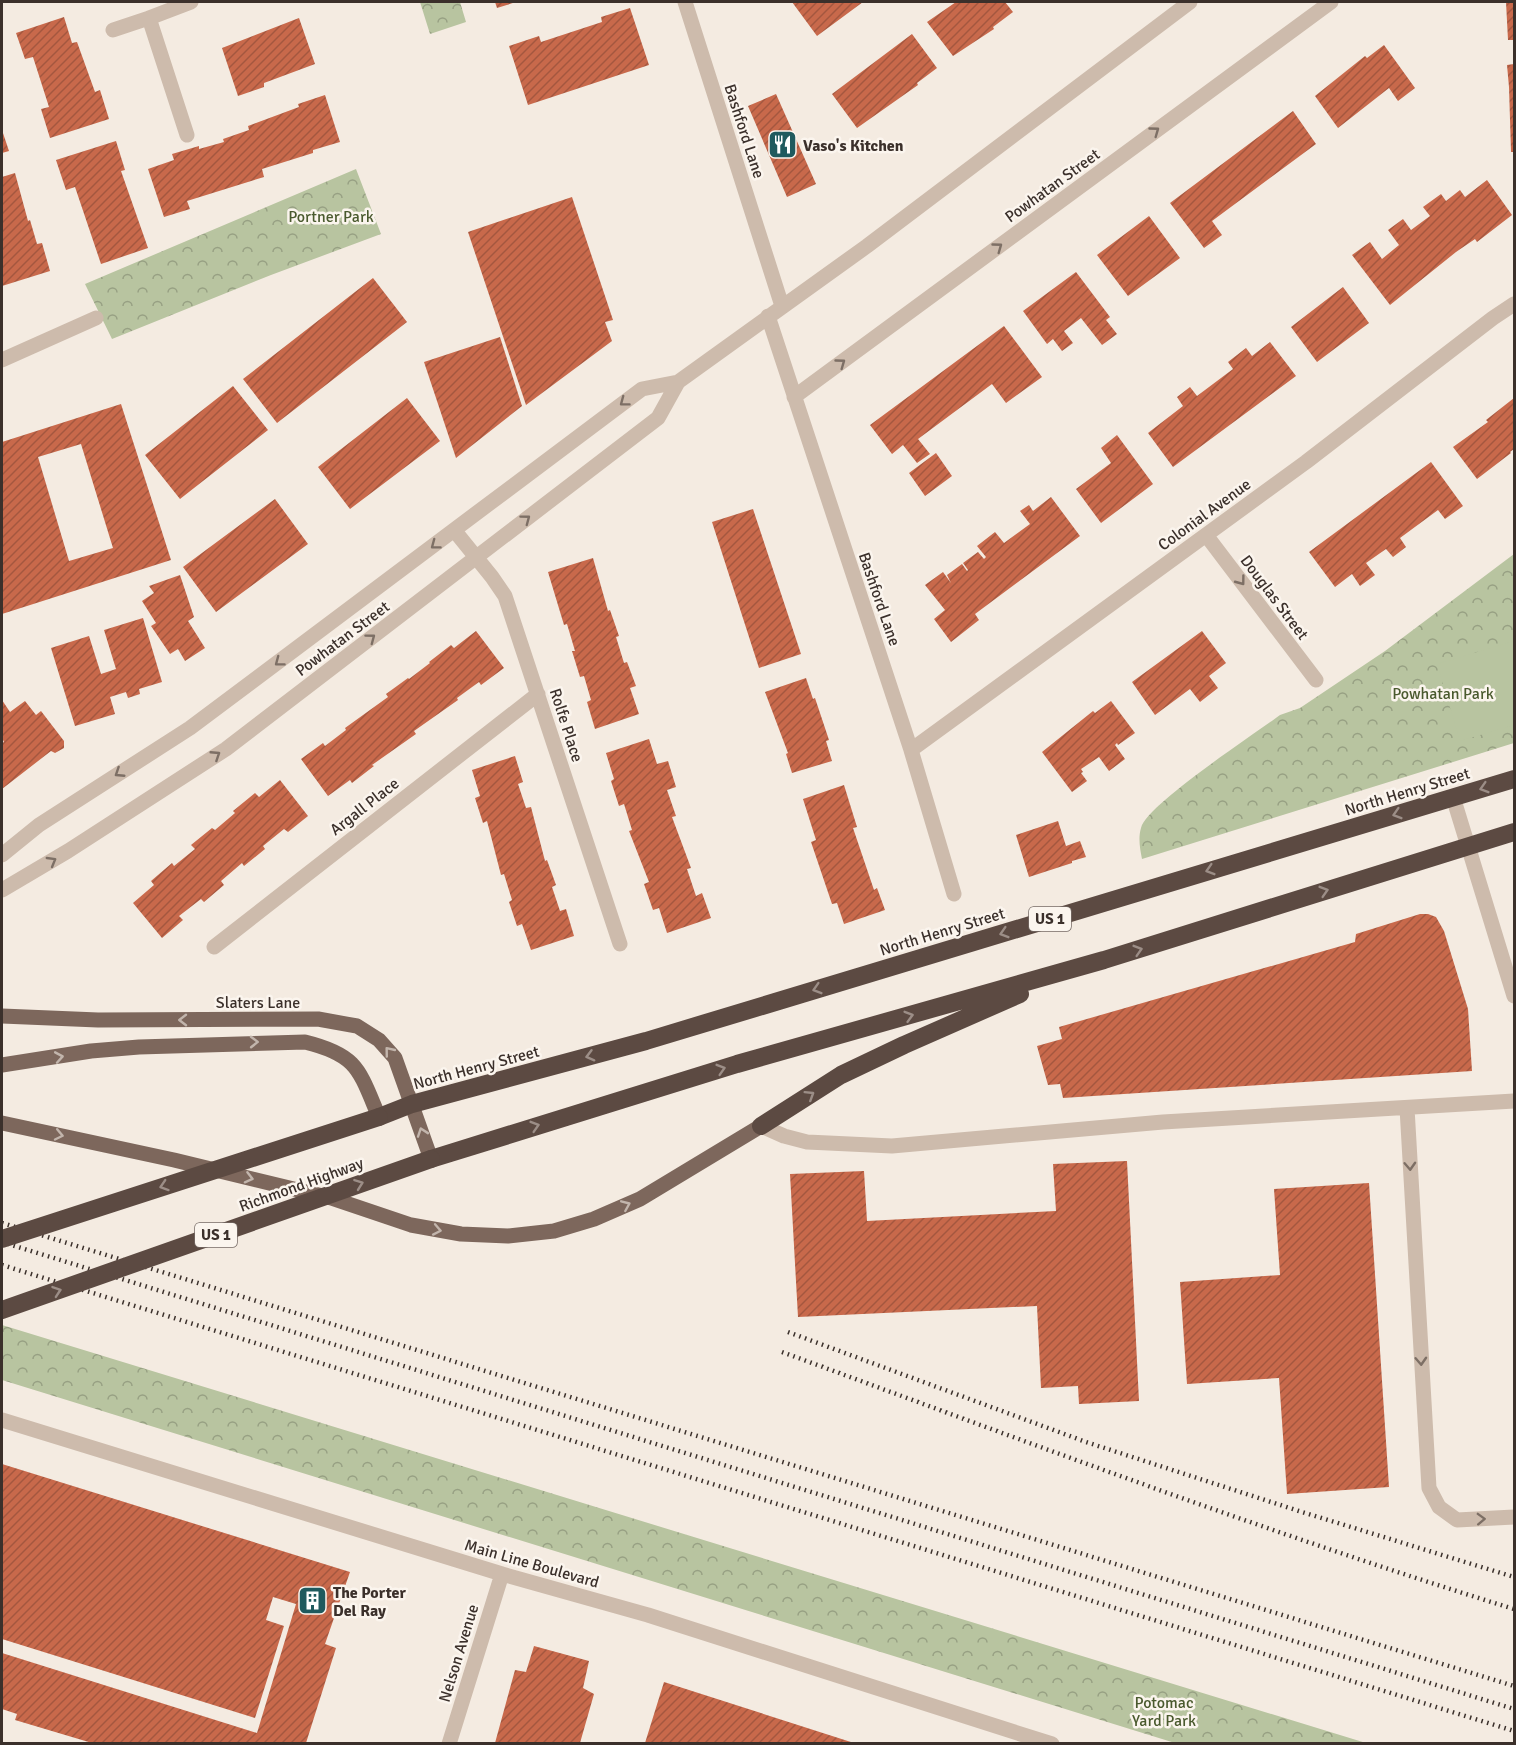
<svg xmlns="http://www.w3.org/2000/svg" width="1516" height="1745" font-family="Signika,sans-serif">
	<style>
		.forest { fill: url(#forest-crowns) }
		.pitch { fill: #b8c4a0 }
		.building { fill: url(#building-hatch); fill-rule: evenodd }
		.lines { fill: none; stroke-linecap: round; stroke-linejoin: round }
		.minor { stroke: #cdbbac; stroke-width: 15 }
		.major { stroke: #7d675c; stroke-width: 15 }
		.highway { stroke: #5c4a42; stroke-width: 18 }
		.rail { stroke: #3b302b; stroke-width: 4.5; stroke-dasharray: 1.5 4.5; stroke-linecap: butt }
		.highway-bridge { stroke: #5c4a42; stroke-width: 18 }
		.oneway { stroke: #7d6f65 }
		.oneway2 { stroke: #9c8e87 }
		.oneway3 { stroke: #c2b5ac }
		.labels { text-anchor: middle; stroke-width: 5; stroke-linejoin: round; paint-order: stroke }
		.shield { fill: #fbf5ee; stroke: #756b66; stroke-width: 1.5 }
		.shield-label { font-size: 15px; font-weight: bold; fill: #3b302b }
		.street-label { font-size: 16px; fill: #3b302b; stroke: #fbf5ee }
		.poi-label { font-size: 16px; font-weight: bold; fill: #3b302b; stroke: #fbf5ee; text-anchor: start }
		.park-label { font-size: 16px; fill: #4a5a2e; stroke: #fbf5ee }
	</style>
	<defs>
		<pattern id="forest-crowns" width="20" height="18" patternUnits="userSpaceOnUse" patternTransform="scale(1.5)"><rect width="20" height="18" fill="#b8c4a0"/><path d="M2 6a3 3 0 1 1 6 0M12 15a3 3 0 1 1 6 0" fill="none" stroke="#97a083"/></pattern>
		<pattern id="building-hatch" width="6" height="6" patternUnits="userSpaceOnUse" patternTransform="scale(1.5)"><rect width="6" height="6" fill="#c8694b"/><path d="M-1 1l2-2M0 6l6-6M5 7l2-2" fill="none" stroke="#a4573f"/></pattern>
	</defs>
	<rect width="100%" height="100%" fill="#f4ebe1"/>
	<path class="forest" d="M420,2H460L466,22L430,34Z
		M356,169L381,234L271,275L112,339L85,284Z
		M1514,554V743L1142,859C1140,849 1138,838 1141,828C1147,804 1255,734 1280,715L1300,708L1385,651Z
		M2,1325L1366,1743H1175L2,1380Z"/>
	<path class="pitch" d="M1514,641V725L1460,741L1437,664Z"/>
	<path class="building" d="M495,2H516L497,8Z
		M792,2H863L817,36Z
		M956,2H1005L1013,12L993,27L994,29L953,56L927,22Z
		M1506,2H1514V40H1508Z
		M630,8L649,65L528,105L509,46L539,36L541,42L602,22L601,17Z
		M64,17L72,43L77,42L95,92L100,90L109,119L50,138L41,109L49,107L33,57L25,59L16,33Z
		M299,18L315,64L264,83V87L238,96L222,48Z
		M912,34L937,68L917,83L918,85L857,128L832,94Z
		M1384,45L1415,88L1398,101L1389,88L1338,128L1315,96L1365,56L1367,58Z
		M1514,64V152H1511L1509,87L1507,65Z
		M776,94L816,184L787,197L748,106Z
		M325,95L340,142L313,150V153L262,169L264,177L187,201L190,209L164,217L148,169L174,160L172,154L199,146V149L224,142L223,139L249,130L248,126L299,107L298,104Z
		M1293,111L1316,144L1212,221L1222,235L1204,248L1170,203Z
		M2,130L9,151L2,153Z
		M116,141L125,170L121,171L148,248L101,264L75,187L66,190L56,160Z
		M15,173L28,221L30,220L37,244L42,243L50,271L2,286V177Z
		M1487,180L1512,215L1477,242L1475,239L1456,252L1390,305L1352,255L1370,242L1382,259L1399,245L1388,230L1403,219L1411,230L1430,216L1423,207L1441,194L1446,201L1460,190L1465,197Z
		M572,197L613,320L605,322L612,341L526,405L468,232Z
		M1149,216L1180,258L1128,296L1097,255Z
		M1076,272L1110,317L1106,320L1117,334L1102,345L1081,318L1064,331L1073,343L1062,351L1053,339L1047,344L1023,311Z
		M373,278L407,322L277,423L243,379Z
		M1343,287L1369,323L1317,362L1291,327Z
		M1004,326L1042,377L1006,403L992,384L918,439L930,454L917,463L903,445L892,454L870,425Z
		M500,337L522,406L456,458L424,362Z
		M1270,342L1296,376L1173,467L1148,433L1183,406L1177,397L1190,387L1197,396L1233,369L1228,362L1246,348L1252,356Z
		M233,386L268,430L180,499L145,455Z
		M407,398L440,441L350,509L318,467Z
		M1514,398V449L1510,452L1511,453L1477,479L1453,447L1488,422L1486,420Z
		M121,404L171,560L2,614V442ZM81,444L113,548L69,561L38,457Z
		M1117,435L1153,484L1101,523L1076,489L1111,463L1101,448Z
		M936,453L952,476L925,496L909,473Z
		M1431,462L1463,506L1445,519L1438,510L1400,538L1406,547L1393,557L1386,549L1366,563L1375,575L1360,586L1352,574L1335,587L1309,552Z
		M1051,497L1080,536L975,614L979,620L951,642L934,619L945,610L925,585L943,572L951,583L947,575L962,564L967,571L968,570L963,563L978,552L984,559L986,557L977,546L995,532L1004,543L1030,524L1020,511L1029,505L1033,511Z
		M275,499L308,544L216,612L183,567Z
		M753,509L801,654L759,668L712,522Z
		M593,558L608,611L610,610L619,636L616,637L624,663L627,662L636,686L630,688L639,714L595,729L587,702L591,700L584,676L580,677L572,651H575L567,624L564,625L548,572Z
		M180,575L194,617L188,621L205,648L185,661L178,649L170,654L151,626L156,623L142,601L154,593L149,586Z
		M143,618L162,682L139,689L140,694L128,698L126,692L110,697L115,714L75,726L51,648L89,636L101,674L116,669L104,630Z
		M476,631L504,668L481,685L479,682L457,698L458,700L414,731L416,734L372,765L374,766L352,783L350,780L328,796L301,759L323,743L325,746L346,730L345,728L388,697L386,694L408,678L409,679L430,663L429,662L451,645L454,648Z
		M1202,631L1226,663L1209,676L1218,688L1200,702L1190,689L1155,715L1132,682Z
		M806,678L813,699L815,698L829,740L826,741L832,761L792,773L786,754L788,753L765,692Z
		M2,700L10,712L25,701L36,715L41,711L64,741V748L55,753L51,751L2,789V743L4,742L2,738Z
		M1111,701L1135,733L1118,745L1117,743L1115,745L1125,759L1109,771L1099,757L1081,769L1083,772L1081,773L1087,781L1072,792L1042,752L1093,711L1095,713Z
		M649,739L657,764L668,761L676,787L667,790L676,816L672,817L691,868L687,869L696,896L702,893L711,918L667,933L659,908L653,910L644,884L649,882L629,831L632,830L624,804L619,806L611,781L614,779L606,753Z
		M515,756L523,782L518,784L526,808L531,807L545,861L547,860L556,885L552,887L560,911L566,909L574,936L531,950L522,924L517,926L509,902L512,900L504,874L501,875L487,821L483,823L475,798L480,796L472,770Z
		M280,780L308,816L288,832L284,829L263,846L265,849L244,866L242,863L221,881L224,885L204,902L201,899L179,916L183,920L162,938L133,903L154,885L151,881L172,863L174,866L195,849L191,845L212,828L215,830L235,813L233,811L255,793L259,797Z
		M844,785L857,827L853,828L874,890L877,888L885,910L844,924L837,903L832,904L811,842L816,840L803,799Z
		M1058,821L1066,846L1080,841L1086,857L1072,861V863L1029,877L1016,835Z
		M1420,914H1428L1436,917L1444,931L1468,1009L1472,1071L1063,1098L1060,1084L1048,1085L1037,1046L1062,1039L1059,1027L1355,942L1356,934Z
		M1127,1161L1139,1401L1079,1404L1078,1386L1041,1388L1037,1306L798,1317L790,1174L864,1171L867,1221L1056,1211L1053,1164Z
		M1369,1183L1389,1487L1287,1494L1279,1378L1187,1384L1180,1282L1280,1275L1274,1189Z
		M2,1464L350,1572L325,1644L336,1648L306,1743H92L15,1720L17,1714L2,1709V1653L257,1733L296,1604L273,1597L266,1620L284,1626L255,1718L2,1639Z
		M534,1646L589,1661L583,1688L594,1694L580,1743H495L515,1670L526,1672Z
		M664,1682L854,1743H645Z"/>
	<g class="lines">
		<path class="minor" d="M685,2L782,306
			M113,30L149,18
			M187,135L149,18L191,2
			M768,316L911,750L954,894
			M2,360L96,318
			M794,397L1331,2
			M454,530L492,577L505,596L620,944
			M1206,535L1316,680
			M911,750L1306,462L1493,318L1514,304
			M1453,797L1514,996
			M2,855L39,825L190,728L642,389L678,382
			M2,890L68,851L226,749L658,418L678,382L867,246L1190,2
			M214,947L538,694
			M1407,1108L1429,1488L1439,1507L1457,1520L1514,1517
			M761,1126L784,1136L807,1142L892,1146L1163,1122L1514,1101
			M2,1420L502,1574L648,1615L1052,1744
			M449,1744L502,1574"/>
		<path class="major" d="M2,1016L98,1020L318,1019L357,1026L379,1040L395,1058L431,1159
			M2,1065L91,1051L139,1047L305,1042C358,1055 359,1070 379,1117
			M2,1123L174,1160L331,1198L411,1225L461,1234L508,1236L554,1231L594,1219L640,1199L761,1126"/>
		<path class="highway" d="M379,1117L412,1104L646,1041L1514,779
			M761,1126L841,1075L904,1045L1020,994
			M431,1159L737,1064L1104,960L1514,832"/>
		<path class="rail" d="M2,1223L1514,1686
			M2,1242L1514,1709
			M2,1265L1514,1731
			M788,1332L1086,1442L1302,1512L1514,1577
			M782,1352C1025,1441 1267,1533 1514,1609"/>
		<path class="highway-bridge" d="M2,1239L379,1117
			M2,1310L431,1159"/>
	</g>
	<defs><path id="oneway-chevron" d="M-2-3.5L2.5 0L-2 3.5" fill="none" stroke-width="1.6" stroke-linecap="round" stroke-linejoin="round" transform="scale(1.5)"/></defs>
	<g class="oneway">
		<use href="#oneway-chevron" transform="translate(1155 131) rotate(-36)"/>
		<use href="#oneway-chevron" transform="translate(998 247) rotate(-36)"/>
		<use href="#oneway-chevron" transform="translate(841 363) rotate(-36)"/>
		<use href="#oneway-chevron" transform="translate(624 402) rotate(143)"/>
		<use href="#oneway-chevron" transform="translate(526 519) rotate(-37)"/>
		<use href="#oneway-chevron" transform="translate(435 545) rotate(143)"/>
		<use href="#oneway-chevron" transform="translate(1241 581) rotate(53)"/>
		<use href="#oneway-chevron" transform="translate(371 638) rotate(-37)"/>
		<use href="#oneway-chevron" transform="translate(279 662) rotate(143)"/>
		<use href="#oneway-chevron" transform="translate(216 755) rotate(-33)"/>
		<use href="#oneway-chevron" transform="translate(119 773) rotate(147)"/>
		<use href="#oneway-chevron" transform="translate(52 861) rotate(-30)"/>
		<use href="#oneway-chevron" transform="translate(1410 1166) rotate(87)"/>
		<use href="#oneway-chevron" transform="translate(1421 1361) rotate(87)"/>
		<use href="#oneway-chevron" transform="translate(1481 1519) rotate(-2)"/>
	</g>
	<g class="oneway2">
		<use href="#oneway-chevron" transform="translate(1484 788) rotate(163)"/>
		<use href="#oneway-chevron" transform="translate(1397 814) rotate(163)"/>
		<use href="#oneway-chevron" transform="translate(1210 870) rotate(163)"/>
		<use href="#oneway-chevron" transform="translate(1324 891) rotate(-17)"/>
		<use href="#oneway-chevron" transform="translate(1004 933) rotate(163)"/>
		<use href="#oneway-chevron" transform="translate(1138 950) rotate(-17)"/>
		<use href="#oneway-chevron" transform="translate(817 989) rotate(163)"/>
		<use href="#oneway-chevron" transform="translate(909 1016) rotate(-16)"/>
		<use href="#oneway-chevron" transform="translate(590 1056) rotate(165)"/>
		<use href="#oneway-chevron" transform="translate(721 1069) rotate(-17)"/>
		<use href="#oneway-chevron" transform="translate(810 1095) rotate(-32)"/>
		<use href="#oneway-chevron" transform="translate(535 1126) rotate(-17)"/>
		<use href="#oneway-chevron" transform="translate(359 1184) rotate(-20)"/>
		<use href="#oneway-chevron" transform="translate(164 1186) rotate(162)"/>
		<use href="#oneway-chevron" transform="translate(57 1291) rotate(-19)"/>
	</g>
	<g class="oneway3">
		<use href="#oneway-chevron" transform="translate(183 1020) rotate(180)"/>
		<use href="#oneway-chevron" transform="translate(254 1042) rotate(-1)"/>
		<use href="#oneway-chevron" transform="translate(389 1051) rotate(-129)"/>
		<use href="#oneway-chevron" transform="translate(59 1057) rotate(-10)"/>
		<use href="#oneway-chevron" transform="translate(422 1132) rotate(-109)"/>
		<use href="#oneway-chevron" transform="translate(59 1135) rotate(12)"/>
		<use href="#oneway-chevron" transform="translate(249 1178) rotate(14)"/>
		<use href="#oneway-chevron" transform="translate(626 1205) rotate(-23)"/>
		<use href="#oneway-chevron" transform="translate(437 1230) rotate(11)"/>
	</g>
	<defs>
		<symbol id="restaurant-square" viewBox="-11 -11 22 22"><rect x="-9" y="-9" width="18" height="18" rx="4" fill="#1f5a5e" stroke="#fbf5ee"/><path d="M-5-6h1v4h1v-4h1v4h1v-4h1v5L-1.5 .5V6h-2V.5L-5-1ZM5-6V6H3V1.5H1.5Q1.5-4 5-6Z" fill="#fff"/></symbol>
		<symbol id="building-square" viewBox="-11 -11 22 22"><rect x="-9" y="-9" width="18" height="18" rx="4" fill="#1f5a5e" stroke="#fbf5ee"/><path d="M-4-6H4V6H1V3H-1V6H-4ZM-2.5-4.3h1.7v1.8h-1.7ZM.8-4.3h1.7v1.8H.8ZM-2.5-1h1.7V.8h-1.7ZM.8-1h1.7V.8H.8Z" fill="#fff"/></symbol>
	</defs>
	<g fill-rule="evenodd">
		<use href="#restaurant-square" x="766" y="128" width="33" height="33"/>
		<use href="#building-square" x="296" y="1584" width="33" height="33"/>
	</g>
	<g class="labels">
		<g class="shield">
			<rect x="1029" y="907" width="42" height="24" rx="4.5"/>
			<rect x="195" y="1223" width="42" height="24" rx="4.5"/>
		</g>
		<g class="shield-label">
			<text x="1050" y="924">US 1</text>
			<text x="216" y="1240">US 1</text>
		</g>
		<g class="street-label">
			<text transform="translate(745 131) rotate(72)" y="6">Bashford Lane</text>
			<text transform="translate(1052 185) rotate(-36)" y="6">Powhatan Street</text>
			<text transform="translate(1204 514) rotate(-36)" y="6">Colonial Avenue</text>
			<text transform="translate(1275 597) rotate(53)" y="6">Douglas Street</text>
			<text transform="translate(880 599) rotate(71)" y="6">Bashford Lane</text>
			<text transform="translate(342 638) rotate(-37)" y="6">Powhatan Street</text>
			<text transform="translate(567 725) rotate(72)" y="6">Rolfe Place</text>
			<text transform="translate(1407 791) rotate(-17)" y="6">North Henry Street</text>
			<text transform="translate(364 806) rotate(-38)" y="6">Argall Place</text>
			<text transform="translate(942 931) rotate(-17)" y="6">North Henry Street</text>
			<text x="258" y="1008">Slaters Lane</text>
			<text transform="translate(476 1067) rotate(-15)" y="6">North Henry Street</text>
			<text transform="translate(301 1184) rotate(-20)" y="6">Richmond Highway</text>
			<text transform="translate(532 1563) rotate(16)" y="6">Main Line Boulevard</text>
			<text transform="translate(458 1653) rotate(-73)" y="6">Nelson Avenue</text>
		</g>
		<g class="poi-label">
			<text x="803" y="151">Vaso's Kitchen</text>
			<text x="333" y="1598">The Porter<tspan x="333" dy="18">Del Ray</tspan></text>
		</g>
		<g class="park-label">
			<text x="331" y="222">Portner Park</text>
			<text x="1443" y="699">Powhatan Park</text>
			<text x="1164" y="1708">Potomac<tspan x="1164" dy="18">Yard Park</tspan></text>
		</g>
	</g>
	<rect width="1516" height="1745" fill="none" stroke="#3b302b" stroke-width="6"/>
</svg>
